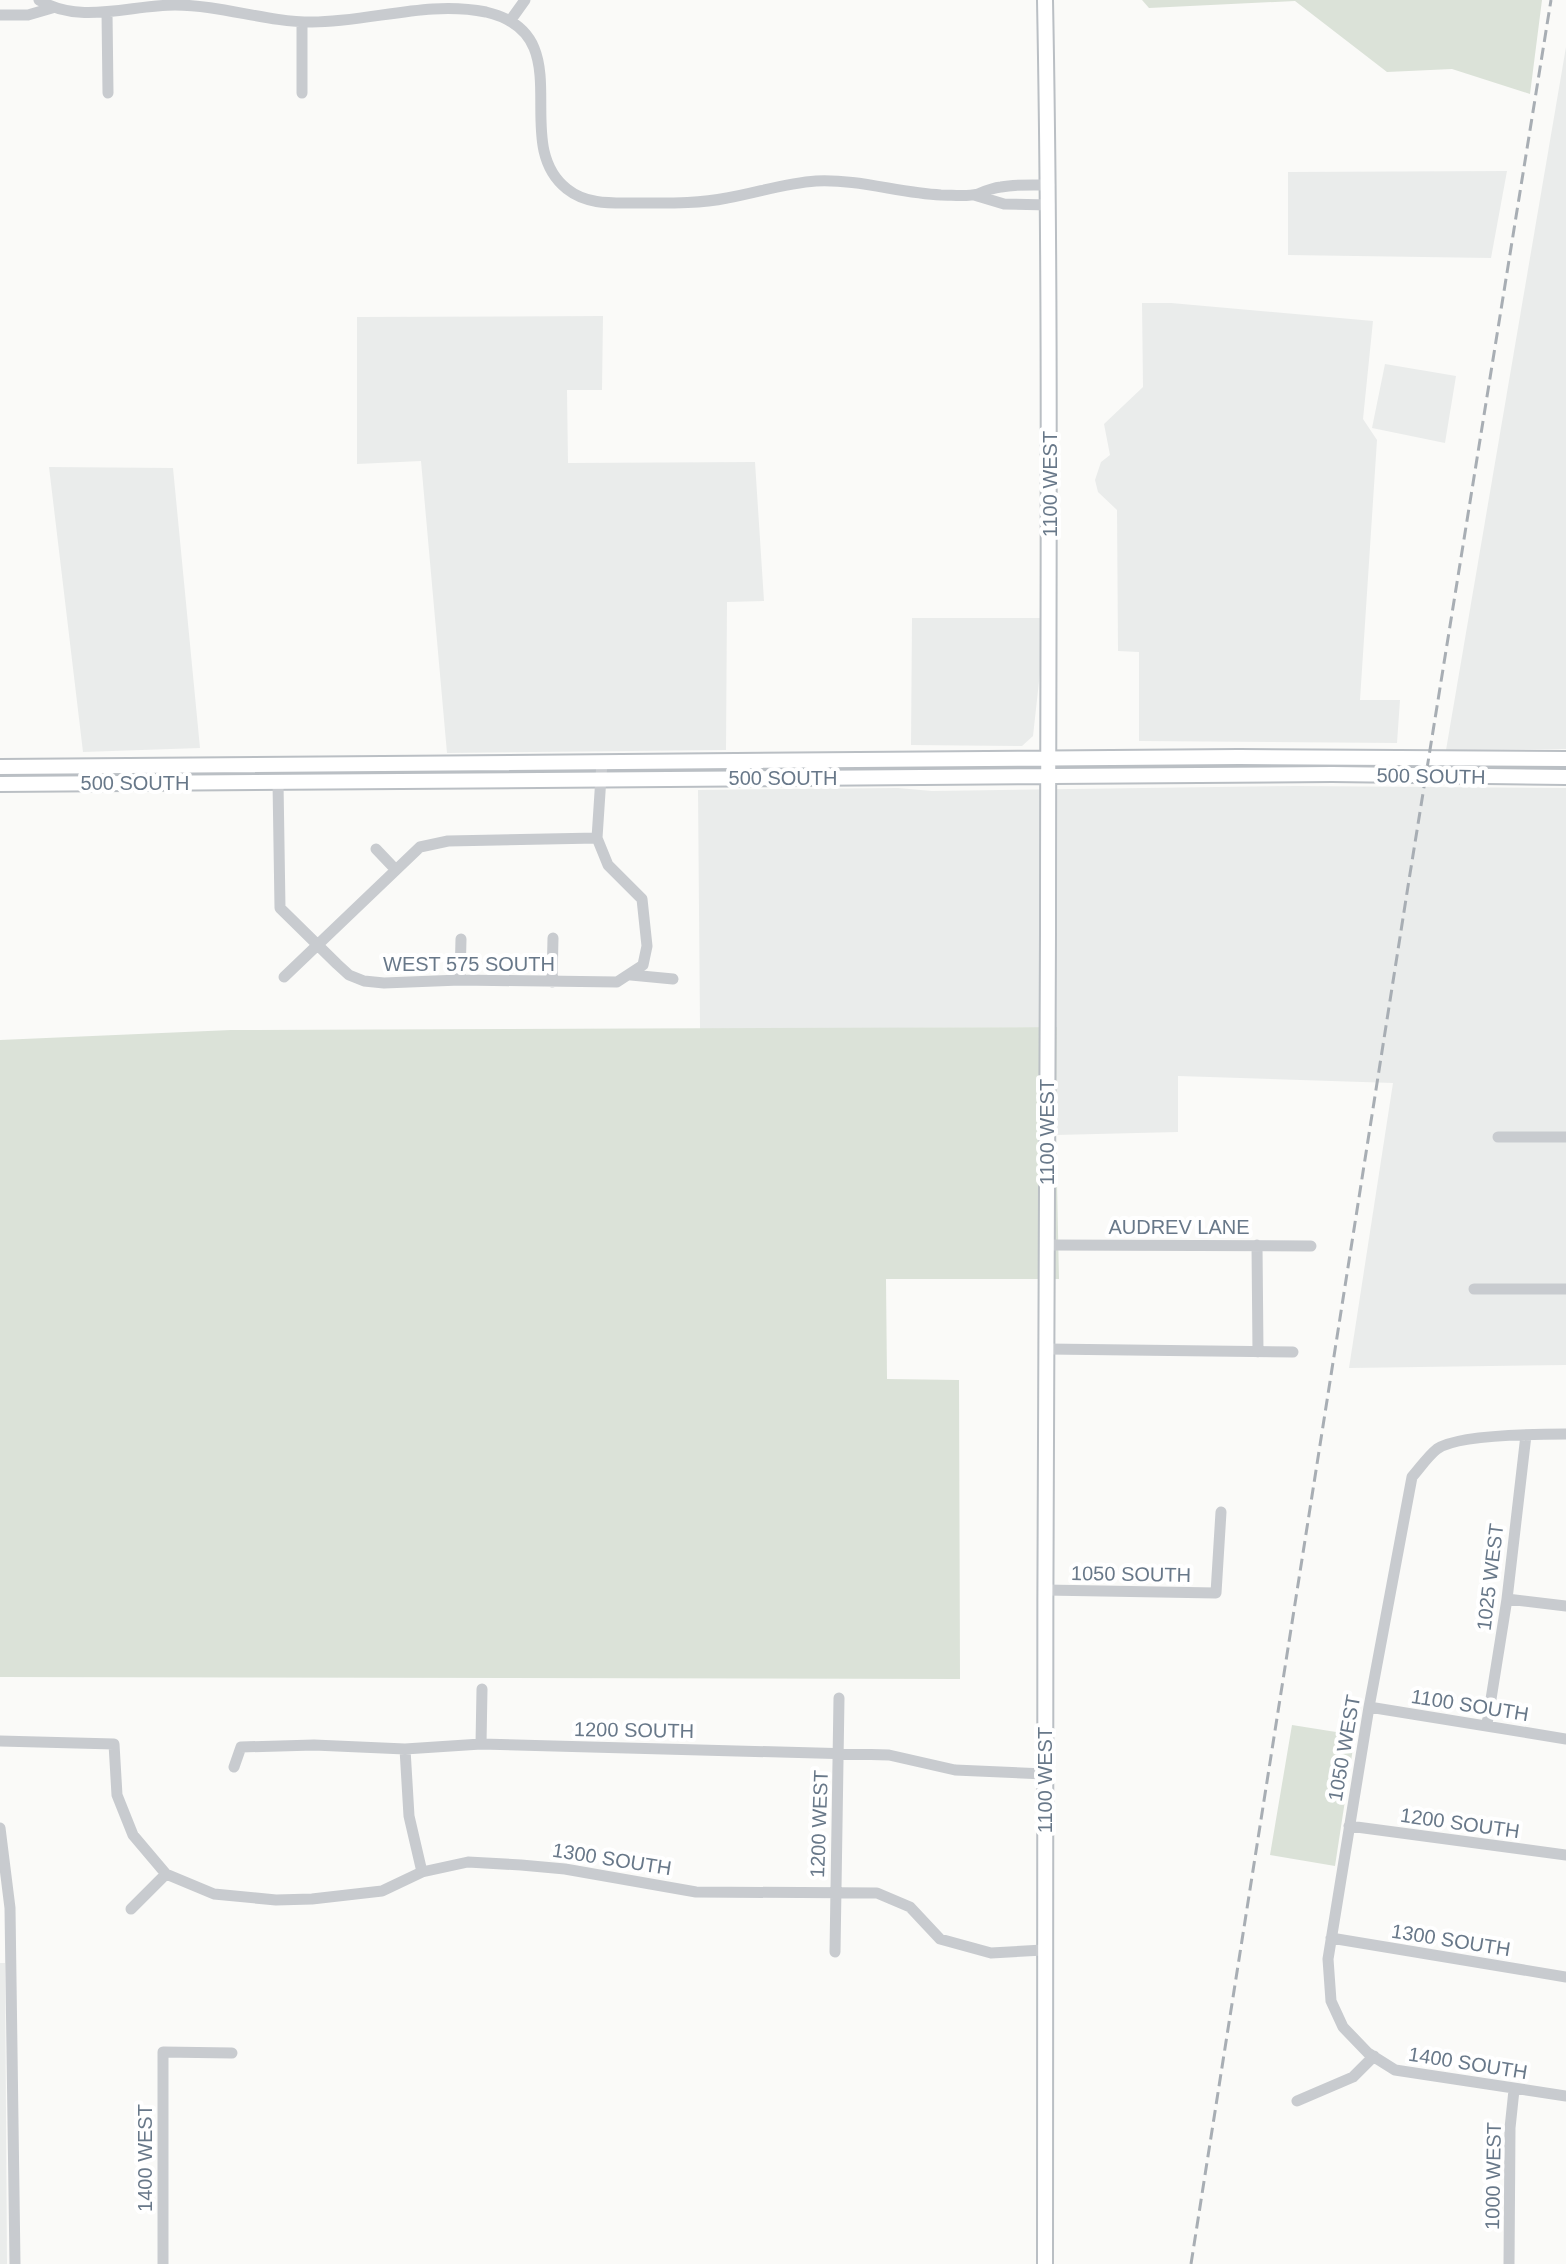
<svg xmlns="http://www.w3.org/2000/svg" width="1566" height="2264" font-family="Arial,sans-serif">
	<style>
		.built { fill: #eaeceb }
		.green { fill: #dbe2d8 }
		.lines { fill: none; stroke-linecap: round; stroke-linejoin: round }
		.secondary-casing { stroke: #babfc4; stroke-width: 18 }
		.street { stroke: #c8cbcf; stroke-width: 11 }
		.secondary { stroke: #fff; stroke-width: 14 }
		.rail { stroke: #a8aeb4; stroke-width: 3; stroke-dasharray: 12 6; stroke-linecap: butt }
		.labels { text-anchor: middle; stroke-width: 8; stroke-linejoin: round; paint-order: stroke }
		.street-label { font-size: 20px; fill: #687889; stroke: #fff }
	</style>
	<rect width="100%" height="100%" fill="#fafaf8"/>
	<path class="built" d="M1566,47V749L1446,750Z
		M1507,171L1491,258L1288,255V172Z
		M1142,303H1171L1373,321L1363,419L1377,440L1360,700H1400L1397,743L1139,741V652L1118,651L1117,510L1098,492L1095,480L1101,462L1110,455L1104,424L1143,387Z
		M603,316L602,390H567L568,463L755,462L764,601L727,602L726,750L447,753L421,461L357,464V317Z
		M1385,364L1456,376L1445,443L1372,428Z
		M49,467L173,468L200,748L83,752Z
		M912,618H1046L1033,736L1022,746L911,745Z
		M1297,786L1566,788V1365L1349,1368L1393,1083L1178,1076V1132L1056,1135V1027L700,1029L698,790L898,788L932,791Z
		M0,1963H5L7,2264H0Z"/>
	<path class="green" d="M1142,0H1542L1530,94L1452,69L1387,72L1295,1L1149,8Z
		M1057,1027L1056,1135L1059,1279H886L887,1379L959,1380L960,1679L0,1677V1040L231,1030Z
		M1292,1725L1355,1735L1335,1866L1270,1855Z"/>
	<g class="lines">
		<defs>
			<path id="secondary" d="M0,767L1239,757L1566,759
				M0,784L1332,774L1566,777
				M1045,2264C1044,1820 1046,1377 1048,933C1048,622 1051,311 1045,0"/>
		</defs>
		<use href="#secondary" class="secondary-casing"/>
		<path class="street" d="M39,0C80,25 130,5 175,5C222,5 266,22 312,22C371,22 427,0 486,12C584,35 507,142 567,189C587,205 612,203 636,203C667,203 697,204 727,198C757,193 785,183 816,181C859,179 899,193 941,195C953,195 967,197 978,194C985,191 992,188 1001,187C1017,184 1033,185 1049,185
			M107,12L108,93
			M0,15H28L52,8
			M510,21L525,0
			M302,93V22
			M974,195L1004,204L1049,205
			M278,782L280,908L337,964L349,975L364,981L384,983L460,980L617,982L643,965L647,946L642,899L608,865L597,838L602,762
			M376,849L396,870
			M631,975L673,979
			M284,977L420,847L448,841L597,838
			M460,980L461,939
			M552,982L553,938
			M1498,1137H1566
			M1047,1245L1311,1246
			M1257,1245L1258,1352
			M1474,1289H1566
			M1047,1349L1293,1352
			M1566,1434C1538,1434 1458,1434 1437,1449C1428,1456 1420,1468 1412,1477L1369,1707L1328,1959L1331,2001L1343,2027L1368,2053L1395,2070L1566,2096
			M1045,1590L1216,1593L1221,1512
			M1507,1599L1566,1606
			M1369,1707L1566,1739
			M1487,1724L1507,1599L1526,1435
			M0,1741L114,1744L117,1795L133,1835L166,1874L214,1894L276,1900L312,1899L382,1891L422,1872L468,1862L521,1865L565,1869L696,1892L877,1893L910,1907L940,1939L991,1953L1043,1950
			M481,1744L482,1689
			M405,1749L409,1816L422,1872
			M234,1767L241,1747L314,1745L405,1749L481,1744L889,1755L955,1770L1045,1774
			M1349,1826L1566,1855
			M0,1828L10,1908L15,2264
			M131,1909L166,1874
			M1331,1938L1566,1977
			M835,1952L839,1698
			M1297,2101L1353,2077L1374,2056
			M163,2264V2052L232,2053
			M1509,2264L1510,2128L1514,2090"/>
		<use href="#secondary" class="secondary"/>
		<path class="rail" d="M1191,2264L1409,880L1551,0"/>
	</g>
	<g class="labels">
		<g class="street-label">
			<text transform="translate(1050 484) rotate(-90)" y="7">1100 WEST</text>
			<text transform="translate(1431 776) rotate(1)" y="7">500 SOUTH</text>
			<text x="783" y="785">500 SOUTH</text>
			<text x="135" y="790">500 SOUTH</text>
			<text x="469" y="971">WEST 575 SOUTH</text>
			<text transform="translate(1047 1132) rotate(-90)" y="7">1100 WEST</text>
			<text x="1179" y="1234">AUDREV LANE</text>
			<text transform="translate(1131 1574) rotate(1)" y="7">1050 SOUTH</text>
			<text transform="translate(1490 1577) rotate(-83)" y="7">1025 WEST</text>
			<text transform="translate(1470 1705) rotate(9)" y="7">1100 SOUTH</text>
			<text transform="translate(634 1730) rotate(1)" y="7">1200 SOUTH</text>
			<text transform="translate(1344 1748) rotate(-80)" y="7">1050 WEST</text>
			<text transform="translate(1045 1780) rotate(-90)" y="7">1100 WEST</text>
			<text transform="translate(1460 1823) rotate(8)" y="7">1200 SOUTH</text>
			<text transform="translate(819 1824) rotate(-88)" y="7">1200 WEST</text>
			<text transform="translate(612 1859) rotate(9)" y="7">1300 SOUTH</text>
			<text transform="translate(1451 1940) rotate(9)" y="7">1300 SOUTH</text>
			<text transform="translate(1468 2063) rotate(9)" y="7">1400 SOUTH</text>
			<text transform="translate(145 2158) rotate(-90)" y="7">1400 WEST</text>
			<text transform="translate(1493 2176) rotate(-89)" y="7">1000 WEST</text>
		</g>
	</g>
</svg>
